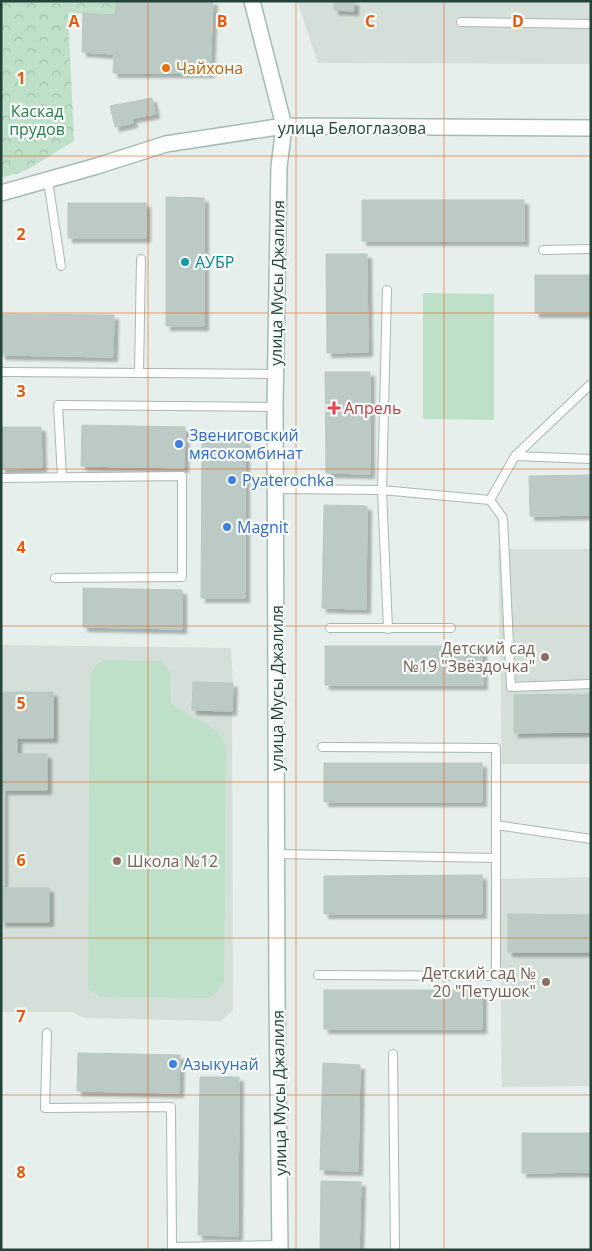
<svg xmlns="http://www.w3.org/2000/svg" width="592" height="1251" font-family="'Open Sans',sans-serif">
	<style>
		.built { fill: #d4dfda }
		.park { fill: url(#park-crowns) }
		.garden { fill: #bfe0c8 }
		.building { fill: #bbcac4; stroke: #b8c9c2; filter: url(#shadow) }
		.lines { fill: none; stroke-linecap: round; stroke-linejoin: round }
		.lane-casing { stroke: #a8b8b2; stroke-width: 10 }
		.secondary-casing { stroke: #a4bbb3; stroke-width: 18 }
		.lane { stroke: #fff; stroke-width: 8 }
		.secondary { stroke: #fff; stroke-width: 15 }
		.grid { fill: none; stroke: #e8590c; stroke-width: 1; stroke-opacity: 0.55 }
		.food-dot { fill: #e8710a; stroke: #f7fbf9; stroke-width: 2 }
		.culture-dot { fill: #0f9aa8; stroke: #f7fbf9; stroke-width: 2 }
		.health-dot { fill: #e0444e; stroke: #f7fbf9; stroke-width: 2 }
		.shop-dot { fill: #3f7fe0; stroke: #f7fbf9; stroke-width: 2 }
		.education-dot { fill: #8d6e63; stroke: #f7fbf9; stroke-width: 2 }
		.labels { text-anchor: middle; stroke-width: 4.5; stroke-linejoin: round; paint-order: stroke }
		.food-label { font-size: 16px; fill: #c56008; stroke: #f7fbf9; text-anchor: start }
		.park-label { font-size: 16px; fill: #2d7a4b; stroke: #f7fbf9 }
		.street-label { font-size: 16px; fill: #24423a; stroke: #f7fbf9 }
		.culture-label { font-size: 16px; fill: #0d838f; stroke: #f7fbf9; text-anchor: start }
		.health-label { font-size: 16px; fill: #be3a42; stroke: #f7fbf9; text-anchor: start }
		.shop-label { font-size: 16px; fill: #366cbe; stroke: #f7fbf9; text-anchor: start }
		.education-label { font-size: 16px; fill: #785e54; stroke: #f7fbf9; text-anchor: end }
		.grid-label { font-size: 16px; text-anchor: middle; font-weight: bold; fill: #e8590c; stroke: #f7fbf9; stroke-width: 4.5; stroke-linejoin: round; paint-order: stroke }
	</style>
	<defs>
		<pattern id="park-crowns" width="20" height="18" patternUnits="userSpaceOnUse" patternTransform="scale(1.25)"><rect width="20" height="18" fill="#bfe0c8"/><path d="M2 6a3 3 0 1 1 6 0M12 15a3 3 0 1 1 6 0" fill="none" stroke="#a4c1ad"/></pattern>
		<filter id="shadow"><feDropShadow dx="4.5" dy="4.5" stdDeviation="1" flood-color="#0004"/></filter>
	</defs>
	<rect width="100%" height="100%" fill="#e6efeb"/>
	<path class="built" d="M297,1H591V64L318,63Z
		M498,549H591V764H502Z
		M1,645L231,648L233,683L193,682L192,710L232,711L233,1010L221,1021L84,1018L73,1012H1Z
		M591,877V1086L502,1087L499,879Z"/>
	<path class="park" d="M1,1H116L115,15L68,13L74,141L25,171L1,178Z"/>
	<path class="garden" d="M423,293L494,294V420L423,419Z
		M105,660L161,661L170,671L171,703L218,732L226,747L224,981L217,992L209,998L100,997L88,989L90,674L97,664Z"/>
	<path class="building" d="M116,1H213L210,73H113L114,54L82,52L83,13L115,15Z
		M334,1H354V11L334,10Z
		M152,98L155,114L132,118L133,123L115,127L110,106Z
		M166,197L204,198V326H166Z
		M362,200H524V241H362Z
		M68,203H146V238H68Z
		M326,254H367L368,352L327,353Z
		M535,275H591V313H535Z
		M1,314L114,315L113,357L1,355Z
		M325,372H370V474L326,473Z
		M82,425L185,427L184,468L81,466Z
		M1,427H41L42,468L1,469Z
		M202,440H245V598H201Z
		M591,475V515L530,516L529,476Z
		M324,505L367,506L366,609L322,608Z
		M83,588L182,590V629L83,627Z
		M325,646H482L483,685H325Z
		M193,682L233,683L232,711L192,710Z
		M1,692H53V738H17V754H47V790H3V888H49V922H1V754H3V738H1Z
		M591,694V732L514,733V695Z
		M324,763H482V802H324Z
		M482,875V914H324V876Z
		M508,914L591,915V952H508Z
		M324,990H482V1029H324Z
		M78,1053L180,1055L179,1093L77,1091Z
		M323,1063L360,1065L358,1171L320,1170Z
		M200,1077H239L238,1236L198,1235Z
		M522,1133H591V1172L522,1173Z
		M321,1181L361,1182L359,1250H320Z"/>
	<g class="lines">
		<defs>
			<path id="lane" d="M461,22L591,24
				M48,181L61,266
				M543,250L591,249
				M1,372L275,374
				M139,373L141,259
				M515,456L591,459
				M62,477L58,405L275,407
				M1,478L182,476V577L55,578
				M275,489L382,490L387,290
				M490,500L503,518L511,687L591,684
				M330,628H451
				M388,629L382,490L490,500L515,456L591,384
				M496,825L591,839
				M278,854L496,858
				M318,975L496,976V748L322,747
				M47,1033L45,1108L171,1107L172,1250
				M393,1054L395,1250
				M172,1247L280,1245"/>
			<path id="secondary" d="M252,1L284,126L279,167L275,407L277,997L280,1250
				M1,193L97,166L166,144L284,126L591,128"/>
		</defs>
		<use href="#lane" class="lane-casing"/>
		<use href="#secondary" class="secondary-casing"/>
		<use href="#lane" class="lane"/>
		<use href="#secondary" class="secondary"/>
	</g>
	<path class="grid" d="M148,1V1250M296,1V1250M444,1V1250M1,156H591M1,313H591M1,469H591M1,626H591M1,782H591M1,938H591M1,1095H591"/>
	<circle class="food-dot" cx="166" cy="68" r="5"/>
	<circle class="culture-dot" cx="185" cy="262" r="5"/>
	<path class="health-dot" d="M331.5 400.5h5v5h5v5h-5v5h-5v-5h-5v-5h5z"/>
	<g class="shop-dot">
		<circle cx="179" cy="444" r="5"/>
		<circle cx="232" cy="480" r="5"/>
		<circle cx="227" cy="527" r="5"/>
		<circle cx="173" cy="1064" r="5"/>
	</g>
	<g class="education-dot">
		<circle cx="545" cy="657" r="5"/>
		<circle cx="117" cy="861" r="5"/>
		<circle cx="546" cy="982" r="5"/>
	</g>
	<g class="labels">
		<g class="food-label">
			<text x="176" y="74">Чайхона</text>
		</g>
		<g class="park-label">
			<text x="37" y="117">Каскад<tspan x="37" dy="18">прудов</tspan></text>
		</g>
		<g class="street-label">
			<text x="352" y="134">улица Белоглазова</text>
			<text transform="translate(277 283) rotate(-89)" y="6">улица Мусы Джалиля</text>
			<text transform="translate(277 688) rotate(-90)" y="6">улица Мусы Джалиля</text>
			<text transform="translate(279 1093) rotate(-91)" y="6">улица Мусы Джалиля</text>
		</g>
		<g class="culture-label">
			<text x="195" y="268">АУБР</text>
		</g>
		<g class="health-label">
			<text x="344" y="414">Апрель</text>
		</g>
		<g class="shop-label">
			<text x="189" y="441">Звениговский<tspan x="189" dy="18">мясокомбинат</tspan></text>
			<text x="242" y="486">Pyaterochka</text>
			<text x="237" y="533">Magnit</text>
			<text x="183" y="1070">Азыкунай</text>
		</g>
		<g class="education-label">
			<text x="535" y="654">Детский сад<tspan x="535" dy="18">№19 "Звёздочка"</tspan></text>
			<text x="127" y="867" text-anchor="start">Школа №12</text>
			<text x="536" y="979">Детский сад №<tspan x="536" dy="18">20 "Петушок"</tspan></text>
		</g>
	</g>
	<g class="grid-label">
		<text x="74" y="27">A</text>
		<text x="222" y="27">B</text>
		<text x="370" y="27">C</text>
		<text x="518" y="27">D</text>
		<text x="21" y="84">1</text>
		<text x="21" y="240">2</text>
		<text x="21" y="397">3</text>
		<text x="21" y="553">4</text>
		<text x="21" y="709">5</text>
		<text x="21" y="866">6</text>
		<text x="21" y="1022">7</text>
		<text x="21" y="1178">8</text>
	</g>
	<rect width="592" height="1251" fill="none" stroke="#24423a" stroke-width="5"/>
</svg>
